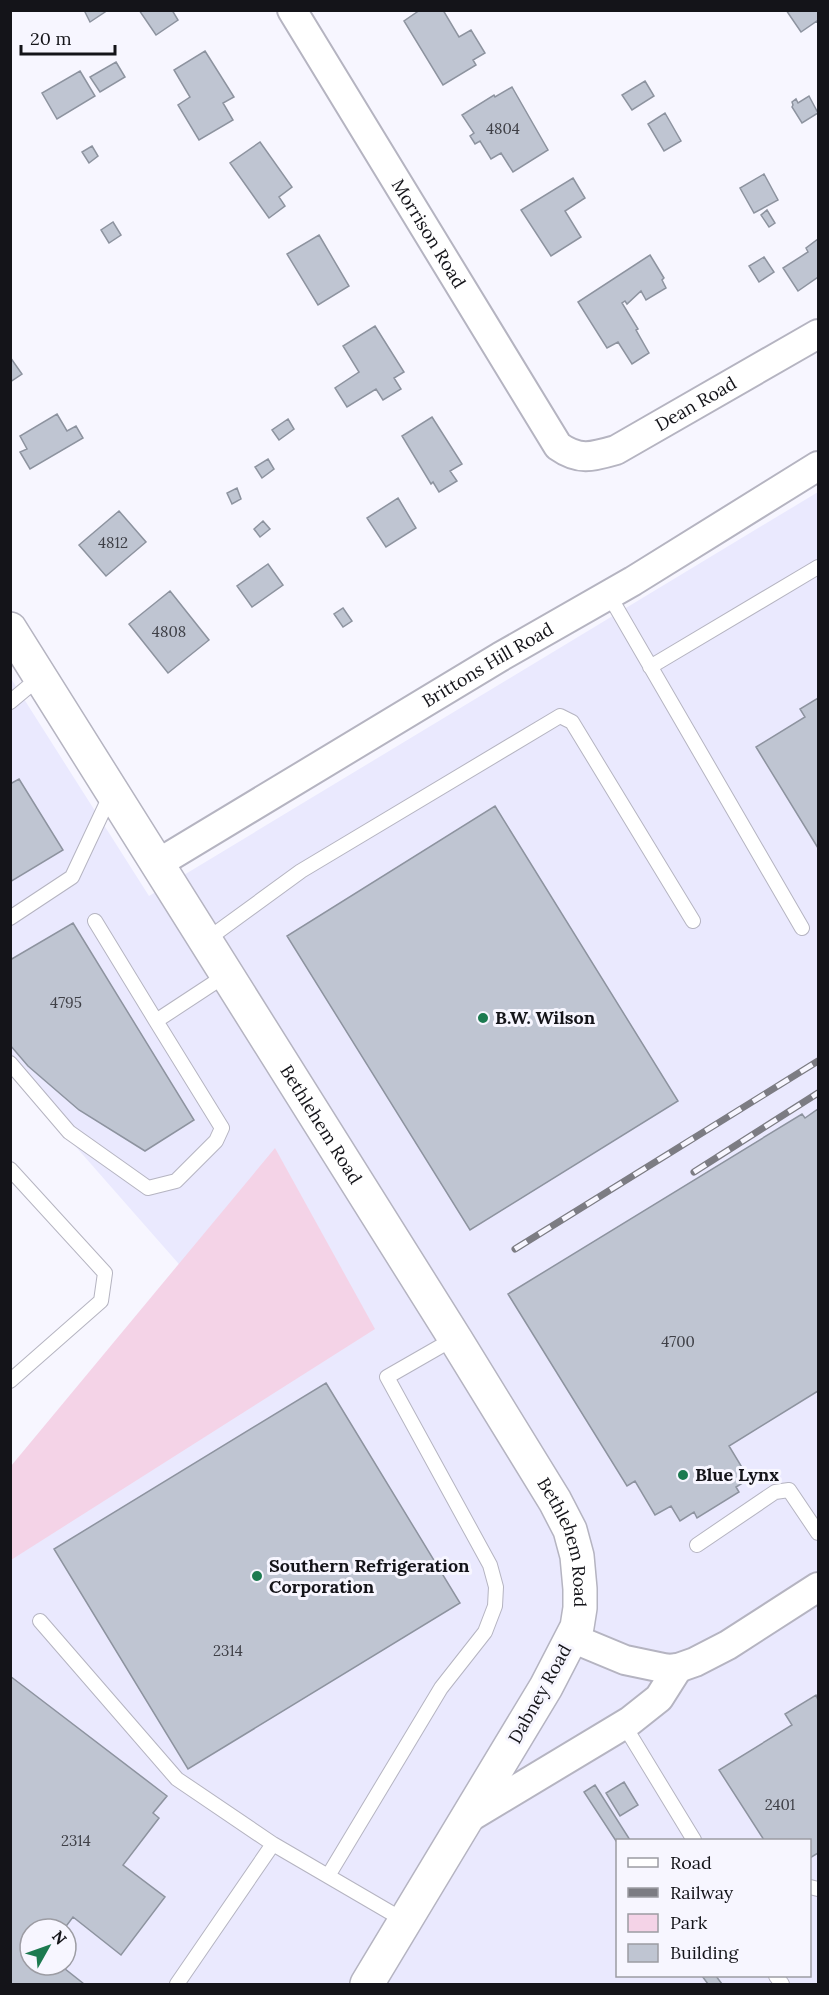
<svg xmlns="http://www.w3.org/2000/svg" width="829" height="1995" font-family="Lora,serif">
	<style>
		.built { fill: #eae9fe; fill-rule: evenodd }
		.green { fill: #f4d3e7 }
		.building { fill: #bfc5d2; stroke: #8d939f; stroke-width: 1.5 }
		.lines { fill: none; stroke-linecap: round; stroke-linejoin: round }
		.service-casing { stroke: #b5b4c1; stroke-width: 16 }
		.minor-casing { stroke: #b5b4c1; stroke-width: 32 }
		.tertiary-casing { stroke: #b5b4c1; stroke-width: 36 }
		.service { stroke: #fff; stroke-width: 14 }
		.minor { stroke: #fff; stroke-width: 28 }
		.tertiary { stroke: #fff; stroke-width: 33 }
		.rail-casing { stroke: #7c7c83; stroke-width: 7 }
		.rail { stroke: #f7f6ff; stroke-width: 4.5; stroke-dasharray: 14; stroke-linecap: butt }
		.poi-dot { fill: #1c7a50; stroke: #f7f6ff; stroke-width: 2 }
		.labels { text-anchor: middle; stroke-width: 6; stroke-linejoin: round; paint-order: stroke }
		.number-label { font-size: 15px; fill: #3f4047 }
		.street-label { font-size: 18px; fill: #141419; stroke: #f7f6ff }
		.poi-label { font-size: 18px; font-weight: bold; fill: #141419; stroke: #f7f6ff; text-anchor: start }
	</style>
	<rect width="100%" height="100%" fill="#f7f6ff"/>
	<path class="built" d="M818,492V1984H11V1499L185,1271L11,1073L10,677L149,896ZM618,1840H810V1976H618ZM30,1929H66V1965H30Z"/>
	<path class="green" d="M275,1148L375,1329L11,1560V1466Z"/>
	<path class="building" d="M84,10H108L90,22Z
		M139,10H172L178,20L156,35Z
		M420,10H443L459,37L471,30L485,53L473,60L476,65L443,85L404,21Z
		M786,10H818V24L817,21L801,32Z
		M205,51L234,97L223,103L233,120L199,140L178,105L190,97L174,70Z
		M116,62L125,77L100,92L90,77Z
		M80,71L95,96L57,119L42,93Z
		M645,81L654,96L632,110L622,95Z
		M512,87L548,150L513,172L501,153L491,159L480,141L475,144L470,136L474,133L462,115L494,95L495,97Z
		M809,96L818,113L802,123L792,107L793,105L792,102L796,99L798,103Z
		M665,113L681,141L664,151L648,124Z
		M260,142L292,187L279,197L285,206L269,218L230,163Z
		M92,146L98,156L89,163L82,152Z
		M764,174L778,200L754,213L740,188Z
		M573,178L585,198L565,211L581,237L551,256L521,210Z
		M767,210L775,223L769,227L761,215Z
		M113,222L121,235L109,243L101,230Z
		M319,235L349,286L318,305L287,254Z
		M818,239V277L798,291L783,268L808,252L806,248Z
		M650,255L664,278L662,280L666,288L646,300L641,291L627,304L625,301L622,303L638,329L636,330L649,353L632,364L618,342L607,348L578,302Z
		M764,257L774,272L759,282L749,266Z
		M375,326L404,372L394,378L401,389L383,400L376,389L347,407L335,388L359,372L343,346Z
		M10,357L22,374L10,382Z
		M57,414L67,431L76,426L83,438L30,469L20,452L27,449L20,436Z
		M432,417L462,464L450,471L457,481L439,492L433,482L431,484L402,436Z
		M288,419L294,429L279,440L272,430Z
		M268,459L274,469L262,478L255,467Z
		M237,488L241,499L232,504L227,493Z
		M398,498L416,528L386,547L367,518Z
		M119,511L146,542L106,576L79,545Z
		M263,521L270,529L260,537L254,529Z
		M268,564L283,585L252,607L237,586Z
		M170,591L209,640L168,673L129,624Z
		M343,608L352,621L343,627L334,614Z
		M818,698V848L756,747L805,717L800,709Z
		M19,779L63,850L10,882V784Z
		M495,806L678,1101L470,1230L287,936Z
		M73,923L194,1120L145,1151L79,1110L28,1066L10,1045V960Z
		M818,1109V1391L729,1446L749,1479L736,1487L739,1492L697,1518L694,1512L680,1521L671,1506L655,1515L635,1481L627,1486L508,1294L802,1114L805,1118Z
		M326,1383L460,1603L188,1769L54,1549Z
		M10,1676L167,1796L153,1813L159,1818L123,1865L165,1897L121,1955L73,1917L64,1929H30V1965H60L84,1984H10Z
		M816,1695L818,1700V1853L810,1858V1840H764L719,1770L792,1725L785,1714Z
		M624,1782L638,1805L620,1816L606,1793Z
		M595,1785L630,1840H618V1844L584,1792Z
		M702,1976H716L722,1984H708Z"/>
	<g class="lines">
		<defs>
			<path id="service" d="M609,595L802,928
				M650,667L818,567
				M10,702L40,677
				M10,918L72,877L111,794
				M95,921L156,1021
				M205,941L301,871L560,716L572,722L693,921
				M10,1063L69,1132L148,1188L176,1181L216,1141L222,1128L156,1021L226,975
				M10,1169L105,1273L101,1301L10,1381
				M697,1545L775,1492L789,1490L818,1533
				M40,1621L177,1779L273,1844
				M624,1725L694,1840
				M328,1876L441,1688L485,1632L495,1606L496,1587L490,1565L387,1377L455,1338
				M810,1887L818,1889
				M776,1976L782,1984
				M177,1984L273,1844L405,1921"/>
			<g id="minor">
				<path id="s1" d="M292,10L558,446C579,461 592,457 616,450L818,334"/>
				<path id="s2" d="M157,864L500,657L633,581L818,466"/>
				<path d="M572,1638L625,1660L668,1669L678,1668L695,1662L728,1645L818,1587"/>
				<path d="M467,1819L630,1721L659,1698L678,1668"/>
			</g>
			<g id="tertiary">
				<path id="s3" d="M10,629L456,1340L555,1501L570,1530L577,1556L580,1589V1608L577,1627L546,1687L367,1984"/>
			</g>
		</defs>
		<use href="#service" class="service-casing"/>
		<use href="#minor" class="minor-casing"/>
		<use href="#tertiary" class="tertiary-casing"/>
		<use href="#service" class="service"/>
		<use href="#minor" class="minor"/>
		<use href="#tertiary" class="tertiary"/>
		<defs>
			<path id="rail" d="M694,1172L818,1093
				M515,1249L818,1061"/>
		</defs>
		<use href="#rail" class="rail-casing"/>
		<use href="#rail" class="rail"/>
	</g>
	<g class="poi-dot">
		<circle cx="483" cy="1018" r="6"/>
		<circle cx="683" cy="1475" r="6"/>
		<circle cx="257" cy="1576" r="6"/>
	</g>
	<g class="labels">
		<g class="number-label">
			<text x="503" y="134">4804</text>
			<text x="113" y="548">4812</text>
			<text x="169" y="637">4808</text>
			<text x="66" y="1008">4795</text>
			<text x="678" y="1347">4700</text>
			<text x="228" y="1656">2314</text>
			<text x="780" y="1810">2401</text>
			<text x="76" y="1846">2314</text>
		</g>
		<g class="street-label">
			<text dy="6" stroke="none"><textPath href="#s1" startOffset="262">Morrison Road</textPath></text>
			<text dy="6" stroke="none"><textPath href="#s1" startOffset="664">Dean Road</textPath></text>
			<text dy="6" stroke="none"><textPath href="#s2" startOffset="386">Brittons Hill Road</textPath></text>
			<text dy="6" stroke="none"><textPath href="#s3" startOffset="585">Bethlehem Road</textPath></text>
			<text dy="6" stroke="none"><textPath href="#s3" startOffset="1071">Bethlehem Road</textPath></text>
			<text transform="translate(540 1694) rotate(-61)" y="6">Dabney Road</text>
		</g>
		<g class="poi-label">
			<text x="495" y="1024">B.W. Wilson</text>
			<text x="695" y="1481">Blue Lynx</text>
			<text x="269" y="1572">Southern Refrigeration<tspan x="269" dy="21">Corporation</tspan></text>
		</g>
	</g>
	<rect width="829" height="1995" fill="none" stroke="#141419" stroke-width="24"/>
	<rect x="616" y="1839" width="195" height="138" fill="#f7f6ff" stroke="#9c9ca3" stroke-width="1.5"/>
	<rect x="628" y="1858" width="30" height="9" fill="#ffffff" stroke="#9c9ca3" stroke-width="1.5"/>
	<text x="670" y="1869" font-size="18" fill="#141419">Road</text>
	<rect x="628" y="1888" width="30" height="9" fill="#7c7c83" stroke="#9c9ca3" stroke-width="1.5"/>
	<text x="670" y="1899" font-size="18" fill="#141419">Railway</text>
	<rect x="628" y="1914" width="30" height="18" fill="#f4d3e7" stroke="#9c9ca3" stroke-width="1.5"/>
	<text x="670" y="1929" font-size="18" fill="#141419">Park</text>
	<rect x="628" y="1944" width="30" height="18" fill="#bfc5d2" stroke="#9c9ca3" stroke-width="1.5"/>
	<text x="670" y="1959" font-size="18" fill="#141419">Building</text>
	<g transform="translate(48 1947) rotate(50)"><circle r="28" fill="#f7f6ff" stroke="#9c9ca3" stroke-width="1.5"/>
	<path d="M0-4.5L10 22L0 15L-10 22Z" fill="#1c7a50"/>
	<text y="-9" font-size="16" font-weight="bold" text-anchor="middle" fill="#141419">N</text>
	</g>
	<path d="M21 45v9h94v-9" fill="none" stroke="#141419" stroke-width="3"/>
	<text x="30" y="45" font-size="18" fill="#141419" stroke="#f7f6ff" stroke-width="4.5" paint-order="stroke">20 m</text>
</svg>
